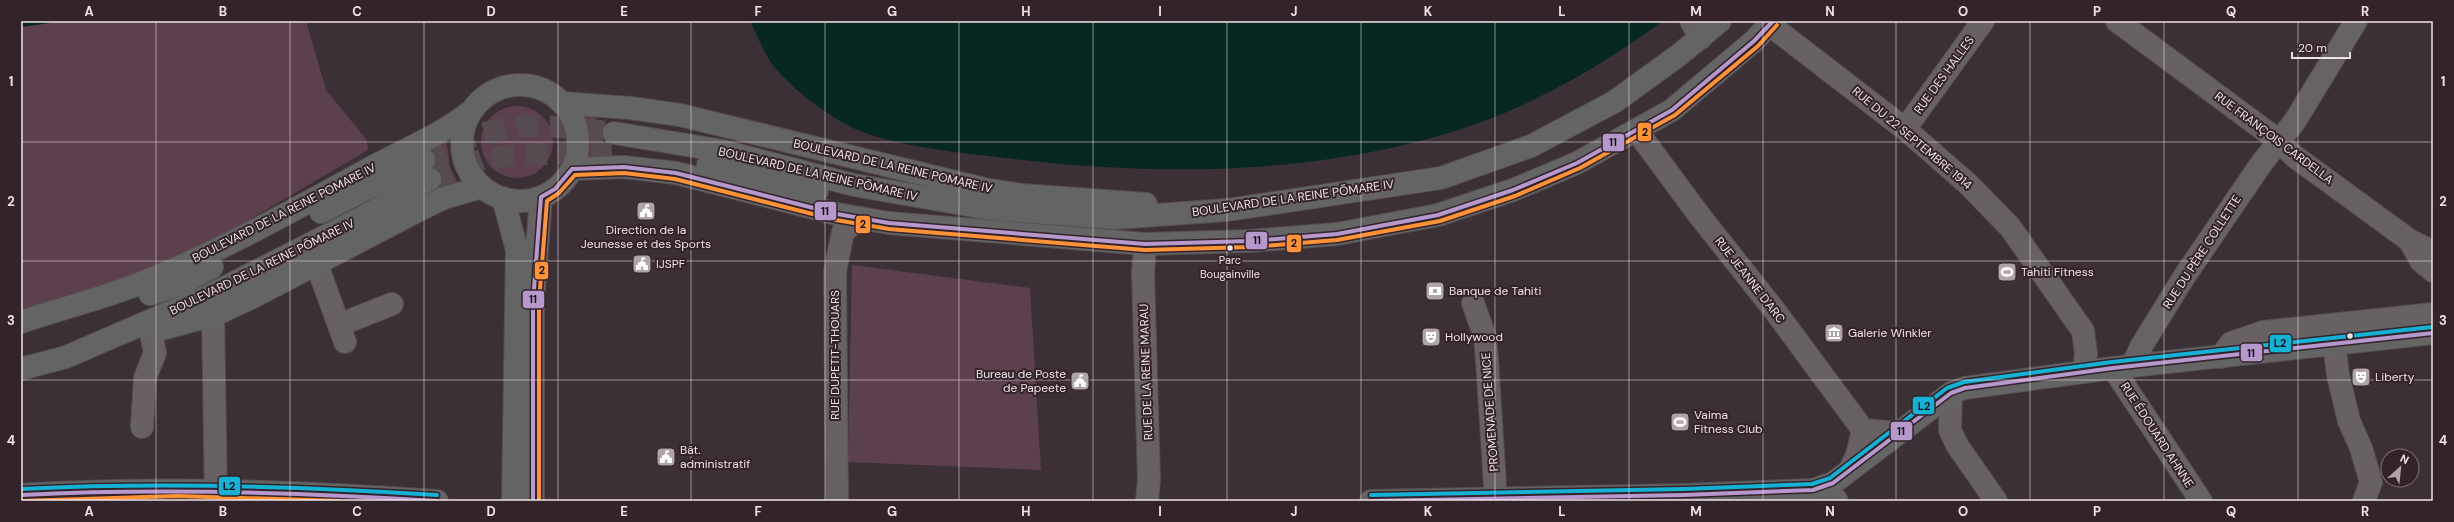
<svg xmlns="http://www.w3.org/2000/svg" width="2454" height="522" font-family="'DM Sans',sans-serif">
	<style>
		.green { fill: #5d404d }
		.water { fill: #072822 }
		.lines { fill: none; stroke-linecap: round; stroke-linejoin: round }
		.primary-tunnel { stroke: #554b50; stroke-width: 22; stroke-dasharray: 22 11; stroke-linecap: butt }
		.street-casing { stroke: #564e51; stroke-width: 24 }
		.secondary-casing { stroke: #564e51; stroke-width: 24 }
		.primary-casing { stroke: #564e51; stroke-width: 24 }
		.street { stroke: #686164; stroke-width: 22 }
		.secondary { stroke: #666265; stroke-width: 22 }
		.primary { stroke: #646465; stroke-width: 22 }
		.bus-1-casing { stroke: #33232a; stroke-width: 7 }
		.bus-2-casing { stroke: #33232a; stroke-width: 7 }
		.bus-3-casing { stroke: #33232a; stroke-width: 7 }
		.bus-1 { stroke: #b698cd; stroke-width: 4 }
		.bus-2 { stroke: #ff9236; stroke-width: 4 }
		.bus-3 { stroke: #13b2d5; stroke-width: 4 }
		.grid { fill: none; stroke: #eee3e7; stroke-width: 1; stroke-opacity: 0.55 }
		.bus-dot { fill: #eee3e7; stroke: #33232a; stroke-width: 1.5 }
		.labels { text-anchor: middle; stroke-width: 4; stroke-linejoin: round; paint-order: stroke }
		.bus-label { font-size: 11px; fill: #eee3e7; stroke: #33232a }
		.street-label { font-size: 12px; fill: #eee3e7; stroke: #33232a }
		.poi-label { font-size: 12px; fill: #eee3e7; stroke: #33232a; text-anchor: start }
		.line-badge { stroke: #33232a; stroke-width: 1.5 }
		.pale-badge-label { font-size: 11px; text-anchor: middle; font-weight: bold; fill: #111 }
		.neatline { fill: none; stroke: #eee3e7; stroke-width: 1.5 }
		.grid-label { font-size: 13px; text-anchor: middle; font-weight: bold; fill: #eee3e7 }
	</style>
	<rect width="100%" height="100%" fill="#3a3035"/>
	<path class="green" d="M64,21H306L326,90L367,140L368,150L208,244L83,296L21,312V27Z
		M481 142a36 36 0 1 1 72 0a36 36 0 1 1-72 0Z
		M595,113L600,141L598,160L588,158L589,128L585,115Z
		M446,136L450,167L458,184L448,188L440,169L435,141Z
		M852,265L1030,288L1041,470L848,462Z"/>
	<path class="water" d="M21,21H64L21,27Z
		M750,21H1659L1660,23C1598,68 1531,107 1458,130C1311,177 1150,176 998,157C954,152 891,146 851,127C827,115 785,84 770,61C762,49 757,34 750,21Z"/>
	<g class="lines">
		<path class="primary-tunnel" d="M424,160C439,153 455,142 471,137C518,121 565,126 614,133
			M430,179L484,159L523,154L612,153"/>
		<defs>
			<path id="street" d="M1691,21L1701,38
				M2117,21L2279,141L2294,156L2409,240L2433,252
				M1770,25L1905,129L1968,184L2010,227L2083,331L2086,354L2084,372
				M1905,129L1983,21
				M1637,131L1699,215L1775,311L1863,430L1899,433
				M2410,241L2421,261L2433,271
				M1145,244L1143,273L1149,480L1147,501
				M317,265L345,342
				M1473,303L1485,337L1487,360L1496,501
				M213,315L216,501
				M339,325L392,304
				M2334,343L2338,375L2349,421L2361,448L2371,482L2364,501
				M2221,357L2231,343L2263,332L2433,314
				M1951,393L1950,430L1957,445L1996,501
				M142,427L145,378L155,353L151,333
				M1850,470L1857,455L1863,430
				M1826,486L1837,501
				M837,501L835,271L843,232L860,218"/>
			<path id="secondary" d="M2132,366L2142,345L2184,277L2261,164L2295,121L2356,21
				M2113,368L2201,501"/>
			<path id="primary" d="M462 143a58 58 0 1 1 116 0a58 58 0 1 1-116 0Z
				M562,103L630,108L680,115L984,189L1022,195L1146,204
				M614,133L723,151L854,185L991,209L1115,218L1227,210L1441,178L1531,146L1614,102L1679,55L1720,21
				M708,165L817,191
				M572,169L624,167L676,173L837,214L889,223L1145,244L1250,241L1337,234L1438,215L1513,190L1577,163L1672,110L1754,41L1773,21
				M503,198L517,250L513,501
				M321,212L424,160
				M150,294L183,283L212,267
				M21,322C61,308 102,299 141,283C219,252 292,211 365,171C401,151 438,137 470,112
				M155,331L217,314L253,297L423,208L444,198L482,187
				M21,369L66,357L212,294L363,217L430,179
				M21,495C159,486 299,491 437,501
				M533,501V302L541,197
				M1371,501L1684,495L1813,490L1833,483L1951,393L1965,388L2113,368L2433,333"/>
		</defs>
		<use href="#street" class="street-casing"/>
		<use href="#secondary" class="secondary-casing"/>
		<use href="#primary" class="primary-casing"/>
		<use href="#street" class="street"/>
		<use href="#secondary" class="secondary"/>
		<use href="#primary" class="primary"/>
		<defs>
			<path id="bus-1" d="M21,495C160,488 298,492 437,501
				M533,501V302L541,197L555,189L572,169L624,167L676,173L837,214L889,223L1145,244L1250,241L1337,234L1438,215L1513,190L1577,163L1672,110L1754,41L1773,21
				M1371,501L1684,495L1813,490L1833,483L1951,393L1965,388L2113,368L2433,333"/>
			<path id="bus-2" d="M21,501L177,496L341,501
				M539,501V302L547,201L559,193L575,175L624,173L675,179L836,220L889,229L1145,250L1250,247L1337,240L1440,221L1515,196L1580,168L1675,115L1758,46L1777,25"/>
			<path id="bus-3" d="M21,489C160,482 298,486 437,495
				M1371,495L1684,489L1812,484L1830,478L1947,388L1964,382L2112,362L2432,327"/>
		</defs>
		<use href="#bus-1" class="bus-1-casing"/>
		<use href="#bus-2" class="bus-2-casing"/>
		<use href="#bus-3" class="bus-3-casing"/>
		<use href="#bus-1" class="bus-1"/>
		<use href="#bus-2" class="bus-2"/>
		<use href="#bus-3" class="bus-3"/>
	</g>
	<path class="grid" d="M156,21V501M290,21V501M424,21V501M558,21V501M691,21V501M825,21V501M959,21V501M1093,21V501M1227,21V501M1361,21V501M1495,21V501M1629,21V501M1763,21V501M1896,21V501M2030,21V501M2164,21V501M2298,21V501M21,142H2433M21,261H2433M21,380H2433"/>
	<defs>
		<symbol id="civic-square" viewBox="-11 -11 22 22"><rect x="-9" y="-9" width="18" height="18" rx="4" fill="#afa4a9" stroke="#33232a"/><path d="M-.6-6.5H3V-4.5H.6V-3L4-1V1h2V6H-6V1h2V-1L-.6-3ZM-1.2 2.5V6h2.4V2.5Z" fill="#fff"/></symbol>
		<symbol id="stadium-square" viewBox="-11 -11 22 22"><rect x="-9" y="-9" width="18" height="18" rx="4" fill="#afa4a9" stroke="#33232a"/><path d="M0-5a6.5 5 0 1 0 0 10a6.5 5 0 1 0 0-10ZM-3.5-1.8h7v3.6h-7Z" fill="#fff"/></symbol>
		<symbol id="bank-square" viewBox="-11 -11 22 22"><rect x="-9" y="-9" width="18" height="18" rx="4" fill="#afa4a9" stroke="#33232a"/><path d="M-6-4H6V4H-6ZM0-2.3a2.3 2.3 0 1 0 0 4.6a2.3 2.3 0 1 0 0-4.6Z" fill="#fff"/></symbol>
		<symbol id="museum-square" viewBox="-11 -11 22 22"><rect x="-9" y="-9" width="18" height="18" rx="4" fill="#afa4a9" stroke="#33232a"/><path d="M0-6L6-3V-2H-6V-3ZM-5-1h2V3h-2ZM-1-1h2V3h-2ZM3-1h2V3H3ZM-6 4H6V6H-6Z" fill="#fff"/></symbol>
		<symbol id="theatre-square" viewBox="-11 -11 22 22"><rect x="-9" y="-9" width="18" height="18" rx="4" fill="#afa4a9" stroke="#33232a"/><path d="M-5-5.5Q0-4 5-5.5V0Q5 5 0 6Q-5 5-5 0ZM-3.3-2.5H-1v1.5H-3.3ZM1-2.5H3.3v1.5H1ZM-2.8 1Q0 5.5 2.8 1Z" fill="#fff"/></symbol>
	</defs>
	<g fill-rule="evenodd">
		<use href="#civic-square" x="635" y="200" width="22" height="22"/>
		<use href="#civic-square" x="631" y="253" width="22" height="22"/>
		<use href="#stadium-square" x="1996" y="261" width="22" height="22"/>
		<use href="#bank-square" x="1424" y="280" width="22" height="22"/>
		<use href="#museum-square" x="1823" y="322" width="22" height="22"/>
		<use href="#theatre-square" x="1420" y="326" width="22" height="22"/>
		<use href="#theatre-square" x="2350" y="366" width="22" height="22"/>
		<use href="#civic-square" x="1069" y="370" width="22" height="22"/>
		<use href="#stadium-square" x="1669" y="411" width="22" height="22"/>
		<use href="#civic-square" x="655" y="446" width="22" height="22"/>
	</g>
	<g class="bus-dot">
		<circle cx="1230" cy="248" r="3.5"/>
		<circle cx="2350" cy="336" r="3.5"/>
	</g>
	<g class="labels">
		<g class="bus-label">
			<text x="1230" y="264">Parc<tspan x="1230" dy="14">Bougainville</tspan></text>
		</g>
		<g class="street-label">
			<text transform="translate(1944 75) rotate(-54)" y="4">RUE DES HALLES</text>
			<text transform="translate(1912 138) rotate(40)" y="4">RUE DU 22 SEPTEMBRE 1914</text>
			<text transform="translate(2274 138) rotate(37)" y="4">RUE FRANÇOIS CARDELLA</text>
			<text transform="translate(893 166) rotate(13)" y="4">BOULEVARD DE LA REINE POMARE IV</text>
			<text transform="translate(818 174) rotate(13)" y="4">BOULEVARD DE LA REINE PŌMARE IV</text>
			<text transform="translate(1293 198) rotate(-8)" y="4">BOULEVARD DE LA REINE PŌMARE IV</text>
			<text transform="translate(284 213) rotate(-27)" y="4">BOULEVARD DE LA REINE POMARE IV</text>
			<text transform="translate(2202 252) rotate(-57)" y="4">RUE DU PÈRE COLLETTE</text>
			<text transform="translate(262 267) rotate(-26)" y="4">BOULEVARD DE LA REINE PŌMARE IV</text>
			<text transform="translate(1750 280) rotate(52)" y="4">RUE JEANNE D'ARC</text>
			<text transform="translate(835 355) rotate(-90)" y="4">RUE DUPETIT-THOUARS</text>
			<text transform="translate(1146 372) rotate(-92)" y="4">RUE DE LA REINE MARAU</text>
			<text transform="translate(1490 412) rotate(-94)" y="4">PROMENADE DE NICE</text>
			<text transform="translate(2157 435) rotate(57)" y="4">RUE ÉDOUARD AHNNE</text>
		</g>
		<g class="poi-label">
			<text x="646" y="234" text-anchor="middle">Direction de la<tspan x="646" dy="14">Jeunesse et des Sports</tspan></text>
			<text x="656" y="268">IJSPF</text>
			<text x="2021" y="276">Tahiti Fitness</text>
			<text x="1449" y="295">Banque de Tahiti</text>
			<text x="1848" y="337">Galerie Winkler</text>
			<text x="1445" y="341">Hollywood</text>
			<text x="1066" y="378" text-anchor="end">Bureau de Poste<tspan x="1066" dy="14">de Papeete</tspan></text>
			<text x="2375" y="381">Liberty</text>
			<text x="1694" y="419">Vaima<tspan x="1694" dy="14">Fitness Club</tspan></text>
			<text x="680" y="454">Bât.<tspan x="680" dy="14">administratif</tspan></text>
		</g>
	</g>
	<g class="line-badge">
		<rect x="1637" y="122" width="15" height="20" rx="4" fill="#ff9236"/>
		<rect x="1602" y="133" width="23" height="19" rx="4" fill="#b698cd"/>
		<rect x="814" y="201" width="23" height="20" rx="4" fill="#b698cd"/>
		<rect x="855" y="215" width="16" height="19" rx="4" fill="#ff9236"/>
		<rect x="1245" y="231" width="23" height="19" rx="4" fill="#b698cd"/>
		<rect x="1286" y="234" width="16" height="19" rx="4" fill="#ff9236"/>
		<rect x="534" y="261" width="15" height="19" rx="4" fill="#ff9236"/>
		<rect x="522" y="290" width="23" height="19" rx="4" fill="#b698cd"/>
		<rect x="2269" y="334" width="23" height="19" rx="4" fill="#13b2d5"/>
		<rect x="2240" y="343" width="23" height="19" rx="4" fill="#b698cd"/>
		<rect x="1912" y="396" width="23" height="19" rx="4" fill="#13b2d5"/>
		<rect x="1890" y="421" width="23" height="20" rx="4" fill="#b698cd"/>
		<rect x="218" y="476" width="23" height="20" rx="4" fill="#13b2d5"/>
	</g>
	<g class="pale-badge-label">
		<text x="1645" y="136">2</text>
		<text x="1613" y="146">11</text>
		<text x="825" y="215">11</text>
		<text x="863" y="228">2</text>
		<text x="1257" y="244">11</text>
		<text x="1294" y="247">2</text>
		<text x="542" y="274">2</text>
		<text x="533" y="303">11</text>
		<text x="2280" y="347">L2</text>
		<text x="2251" y="357">11</text>
		<text x="1924" y="410">L2</text>
		<text x="1901" y="435">11</text>
		<text x="229" y="490">L2</text>
	</g>
	<rect width="2454" height="522" fill="none" stroke="#33232a" stroke-width="44"/>
	<g transform="translate(2400 468) rotate(27)"><circle r="19" fill="#33232a" stroke="#7e7076"/>
	<path d="M0-3L7 15L0 10L-7 15Z" fill="#afa4a9"/>
	<text y="-6" font-size="11" font-weight="bold" text-anchor="middle" fill="#eee3e7">N</text>
	</g>
	<path d="M2292 52v6h58v-6" fill="none" stroke="#eee3e7" stroke-width="2"/>
	<text x="2298" y="52" font-size="12" fill="#eee3e7" stroke="#33232a" stroke-width="3" paint-order="stroke">20 m</text>
	<rect x="22" y="22" width="2410" height="478" class="neatline"/>
	<g class="grid-label">
		<text x="89" y="16">A</text>
		<text x="223" y="16">B</text>
		<text x="357" y="16">C</text>
		<text x="491" y="16">D</text>
		<text x="624" y="16">E</text>
		<text x="758" y="16">F</text>
		<text x="892" y="16">G</text>
		<text x="1026" y="16">H</text>
		<text x="1160" y="16">I</text>
		<text x="1294" y="16">J</text>
		<text x="1428" y="16">K</text>
		<text x="1562" y="16">L</text>
		<text x="1696" y="16">M</text>
		<text x="1830" y="16">N</text>
		<text x="1963" y="16">O</text>
		<text x="2097" y="16">P</text>
		<text x="2231" y="16">Q</text>
		<text x="2365" y="16">R</text>
		<text x="11" y="86">1</text>
		<text x="2443" y="86">1</text>
		<text x="11" y="206">2</text>
		<text x="2443" y="206">2</text>
		<text x="11" y="325">3</text>
		<text x="2443" y="325">3</text>
		<text x="11" y="445">4</text>
		<text x="2443" y="445">4</text>
		<text x="89" y="516">A</text>
		<text x="223" y="516">B</text>
		<text x="357" y="516">C</text>
		<text x="491" y="516">D</text>
		<text x="624" y="516">E</text>
		<text x="758" y="516">F</text>
		<text x="892" y="516">G</text>
		<text x="1026" y="516">H</text>
		<text x="1160" y="516">I</text>
		<text x="1294" y="516">J</text>
		<text x="1428" y="516">K</text>
		<text x="1562" y="516">L</text>
		<text x="1696" y="516">M</text>
		<text x="1830" y="516">N</text>
		<text x="1963" y="516">O</text>
		<text x="2097" y="516">P</text>
		<text x="2231" y="516">Q</text>
		<text x="2365" y="516">R</text>
	</g>
</svg>
